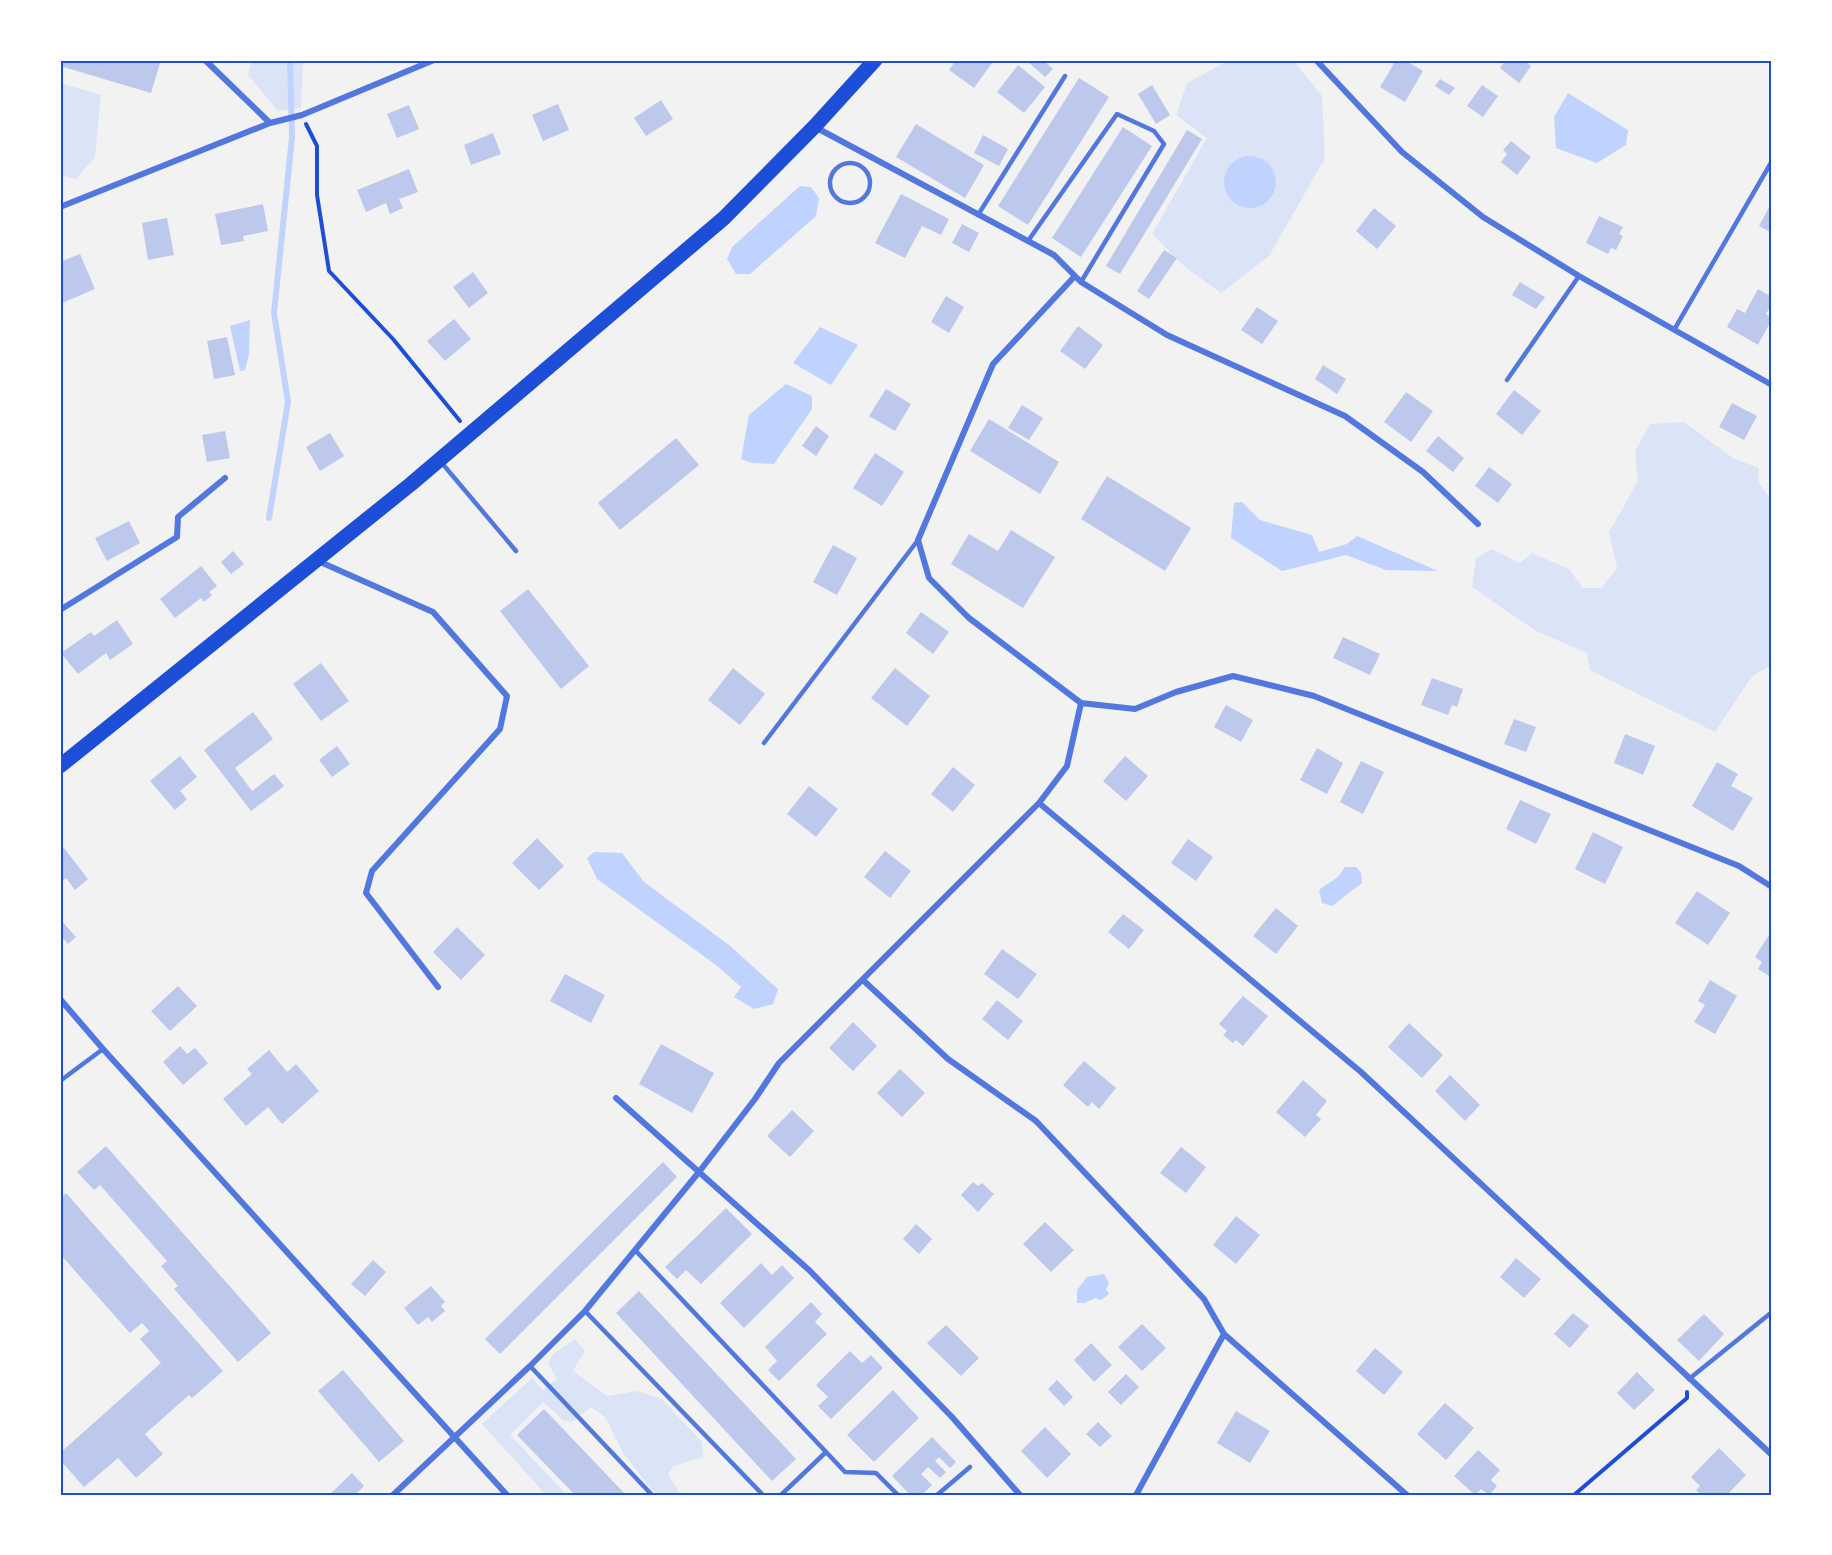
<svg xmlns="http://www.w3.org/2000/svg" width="1832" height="1555" font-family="'Sofia Sans Condensed',sans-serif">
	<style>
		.green { fill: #dbe4f7 }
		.water { fill: #bfd3fe }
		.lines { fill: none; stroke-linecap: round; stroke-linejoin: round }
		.stream { stroke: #bfd3fe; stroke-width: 6 }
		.building { fill: #bdc9ec }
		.path { stroke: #1d4ed8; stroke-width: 4 }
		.service { stroke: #5277de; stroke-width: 4.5 }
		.minor { stroke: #5277de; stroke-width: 6 }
		.primary { stroke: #1d4ed8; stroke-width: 15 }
		.neatline { fill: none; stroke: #1d4ed8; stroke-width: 2 }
	</style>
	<rect width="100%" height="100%" fill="#f2f2f2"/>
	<path class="green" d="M252,60H303L301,108L278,111L248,75Z
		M1239,60H1293L1322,96L1325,158L1269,256L1221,293L1185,267L1152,234L1207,138L1176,115L1187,83L1224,63H1239Z
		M60,83L101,95L95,157L76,179L60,175Z
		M1684,422L1733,458L1759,468L1758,482L1772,501V665L1752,676L1715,732L1590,670L1587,653L1536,631L1472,587L1476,558L1492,549L1520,563L1532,553L1569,569L1583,588H1601L1617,568L1609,532L1638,481L1635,451L1650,424Z
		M575,1339L585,1351L573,1371L607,1396L638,1391L662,1399L702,1442L703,1457L674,1466L668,1474L681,1495H656L623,1453L605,1417L591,1407L572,1422L563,1420L543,1402L510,1435L567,1495H546L482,1424L532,1378L543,1390L557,1379L548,1363L553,1354Z"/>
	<path class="water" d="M1568,93L1628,130L1626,145L1597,163L1556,148L1554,117Z
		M1224 182a26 26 0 1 1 52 0a26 26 0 1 1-52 0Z
		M800,186L811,187L819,198L816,216L750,274H736L727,259L732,247Z
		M250,320L249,354L245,370L240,371L230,326Z
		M820,327L858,345L831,385L793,363Z
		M786,384L812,396V409L774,464L752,463L741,459L749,415Z
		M1242,502L1260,520L1312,535L1319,552L1347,544L1357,536L1438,571L1386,570L1346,555L1282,571L1231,538L1234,503Z
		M594,852L622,853L644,882L729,945L778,989L773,1004L754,1009L734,997L741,987L716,965L597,879L587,858Z
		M1345,867H1356L1361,873L1362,883L1332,906L1322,903L1319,890C1330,881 1338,880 1345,867Z
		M1104,1274L1109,1283L1106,1289L1109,1294L1101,1300L1095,1298L1085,1303H1077V1290L1087,1277Z"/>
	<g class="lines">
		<path class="stream" d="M269,518L288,402L274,313L292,137L290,60"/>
	</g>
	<path class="building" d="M60,60H161L151,93L60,66Z
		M956,60H994L974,88L949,70Z
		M1030,60H1043L1053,69L1045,77L1028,62Z
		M1396,60H1404L1423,71L1405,102L1380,87Z
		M1506,60H1523L1531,66L1519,83L1500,68Z
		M1018,65L1045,87L1024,113L997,92Z
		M1079,78L1109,97L1028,225L998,206Z
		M1440,79L1455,88L1449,95L1435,86Z
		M1152,85L1170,115L1156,124L1138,94Z
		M1482,85L1498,96L1483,117L1467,106Z
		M661,100L673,119L646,136L634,118Z
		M558,104L569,130L543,141L532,115Z
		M409,105L419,129L397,138L387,114Z
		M916,124L984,165L965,198L896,157Z
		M1123,127L1152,146L1081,257L1052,238Z
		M1187,130L1202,139L1120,274L1106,266Z
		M493,133L501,154L471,165L464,145Z
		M983,135L1008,149L999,166L974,153Z
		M1511,141L1531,157L1517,175L1501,162L1507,154L1503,150Z
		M409,169L418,192L399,199L403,208L390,214L386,203L366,212L357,190Z
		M901,194L949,219L941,235L922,226L905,258L875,243Z
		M1772,202V233L1759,226Z
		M263,204L268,231L243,236L244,241L221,245L215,214Z
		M1374,208L1396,226L1377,249L1356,231Z
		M1599,216L1623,227L1619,234L1623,236L1616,250L1611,248L1608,254L1586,243Z
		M167,218L174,255L148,260L142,223Z
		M962,224L979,233L969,252L952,243Z
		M1164,250L1177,258L1149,299L1137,291Z
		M80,254L95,289L62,303L60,297V262Z
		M473,272L488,293L469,308L453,287Z
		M1520,282L1545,297L1536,309L1512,295Z
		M1758,289L1772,297V303L1766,314L1772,319L1758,345L1727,327L1737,309L1745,313Z
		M946,296L964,307L949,333L931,322Z
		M1257,307L1278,321L1262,344L1241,330Z
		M454,319L471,339L445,361L427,341Z
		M1078,326L1103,345L1085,369L1060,351Z
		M227,337L235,375L214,379L207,341Z
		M1323,365L1346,379L1337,394L1315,379Z
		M886,389L911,404L895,431L869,416Z
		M1514,390L1541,411L1522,435L1496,414Z
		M1406,392L1433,411L1411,442L1384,422Z
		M1732,403L1757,416L1744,440L1719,427Z
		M1022,405L1043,418L1029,440L1008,428Z
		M989,419L1059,462L1040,494L970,451Z
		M816,426L829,436L816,456L802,446Z
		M225,431L230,458L207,462L202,435Z
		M330,433L344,456L320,471L306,447Z
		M1438,436L1464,458L1453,472L1426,451Z
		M676,438L699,465L620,530L598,503Z
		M875,453L904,472L882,506L853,488Z
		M1489,467L1512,484L1498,503L1475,486Z
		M1107,476L1191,528L1165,571L1081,519Z
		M129,521L140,543L107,561L95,538Z
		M1011,530L1055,557L1023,608L951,564L969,534L998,551Z
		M833,545L857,558L837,595L813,582Z
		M233,551L244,564L231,574L221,562Z
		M201,566L217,586L209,592L212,595L204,602L201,598L175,618L160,599Z
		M528,589L589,666L561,689L500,611Z
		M921,612L949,632L933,654L906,633Z
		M117,620L133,644L110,660L106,653L78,674L61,653L91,632L94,636Z
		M1343,637L1380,654L1370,675L1333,658Z
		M321,663L349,701L321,721L293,684Z
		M733,668L765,694L740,725L708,700Z
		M895,668L930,696L907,726L871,698Z
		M1432,678L1463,689L1457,707L1452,705L1448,715L1421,705Z
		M1226,705L1253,720L1241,742L1214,727Z
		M253,712L273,739L235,768L252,791L274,774L284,786L251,811L204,750Z
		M1514,719L1536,727L1526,752L1504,744Z
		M1625,734L1655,746L1643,775L1614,763Z
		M337,746L350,764L332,777L319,760Z
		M1317,748L1343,763L1327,794L1300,780Z
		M180,756L197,777L180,791L187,799L175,810L150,781Z
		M1125,756L1148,776L1126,801L1103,781Z
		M1361,761L1384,772L1363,814L1340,802Z
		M1717,762L1738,774L1731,786L1753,798L1733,831L1692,806Z
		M953,767L975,785L953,812L931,794Z
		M809,786L838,809L816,837L787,814Z
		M1520,800L1551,814L1536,844L1506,829Z
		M1593,832L1623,847L1605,884L1575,869Z
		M537,838L564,866L539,890L512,863Z
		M1188,839L1213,857L1196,881L1171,863Z
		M64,848L88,879L75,890L66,878L60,883V851Z
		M885,851L911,871L890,898L864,877Z
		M1697,891L1730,913L1708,945L1675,923Z
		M1276,908L1298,926L1276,954L1253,936Z
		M1123,914L1144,930L1129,949L1108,932Z
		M60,919L76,937L68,944L60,935Z
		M457,927L485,955L461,980L433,952Z
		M1772,930V978L1758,969L1762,962L1755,957Z
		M1002,949L1037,974L1018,999L984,974Z
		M565,974L605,995L591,1023L550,1001Z
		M1710,980L1737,996L1715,1034L1694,1022L1705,1005L1698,1001Z
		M178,986L197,1006L170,1031L151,1011Z
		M1243,996L1268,1016L1243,1046L1236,1040L1233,1043L1223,1035L1227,1031L1219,1024Z
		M997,1000L1023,1021L1008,1040L982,1019Z
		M853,1022L877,1046L853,1071L829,1048Z
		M1409,1023L1443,1055L1422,1078L1388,1047Z
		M661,1044L714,1073L692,1113L639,1084Z
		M180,1046L187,1054L195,1048L208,1063L183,1085L163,1062Z
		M269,1050L287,1072L296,1064L319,1091L282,1124L268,1107L246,1126L223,1099L252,1074L247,1069Z
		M1084,1061L1116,1088L1099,1109L1092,1102L1088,1107L1063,1085Z
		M900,1069L925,1093L902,1117L877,1093Z
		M1450,1075L1480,1105L1465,1121L1435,1091Z
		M1303,1080L1327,1101L1316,1115L1321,1119L1305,1137L1276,1112Z
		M792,1110L814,1131L790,1157L767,1136Z
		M106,1146L271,1333L238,1362L174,1289L178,1286L161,1266L167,1261L100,1185L94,1190L77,1172Z
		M1181,1147L1206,1167L1186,1193L1160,1173Z
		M663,1162L677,1177L500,1354L485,1339Z
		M973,1182L978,1186L982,1183L994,1194L978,1212L961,1195Z
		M66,1193L223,1371L192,1398L189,1395L145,1434L163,1454L136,1478L118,1458L84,1487L60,1460V1453L161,1363L140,1339L149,1331L142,1323L130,1333L60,1254V1199Z
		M726,1208L752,1234L701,1284L686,1270L677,1279L665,1267Z
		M1236,1216L1260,1235L1236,1264L1213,1245Z
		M1045,1222L1074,1250L1051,1272L1023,1244Z
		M916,1224L932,1239L919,1254L903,1239Z
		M1516,1258L1541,1279L1524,1298L1500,1277Z
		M373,1260L386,1272L365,1296L351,1284Z
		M761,1263L772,1275L782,1265L794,1278L744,1328L720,1303Z
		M431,1286L445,1302L441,1306L445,1311L432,1322L428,1317L418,1325L404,1308Z
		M639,1291L796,1459L772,1481L616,1313Z
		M811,1302L822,1314L815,1322L827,1334L779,1381L768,1370L777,1361L765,1347Z
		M1573,1313L1589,1326L1570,1348L1554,1334Z
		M1704,1314L1724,1334L1699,1361L1677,1340Z
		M1142,1324L1166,1348L1142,1371L1118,1347Z
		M946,1325L979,1358L961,1376L927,1343Z
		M1091,1343L1112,1365L1094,1382L1074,1360Z
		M1375,1348L1403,1372L1384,1395L1356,1371Z
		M850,1351L862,1363L871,1355L883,1368L831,1419L818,1406L828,1397L816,1385Z
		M343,1370L404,1441L379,1462L318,1391Z
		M1637,1372L1655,1390L1634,1410L1617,1393Z
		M1126,1374L1139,1387L1121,1405L1108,1392Z
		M1057,1380L1073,1397L1064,1406L1048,1389Z
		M893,1390L919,1418L874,1462L847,1435Z
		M1445,1403L1474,1428L1446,1460L1417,1434Z
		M544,1409L626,1495H575L517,1435Z
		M1236,1411L1270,1431L1250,1463L1217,1443Z
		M1098,1422L1112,1436L1100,1447L1086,1434Z
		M1045,1427L1071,1454L1047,1478L1021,1451Z
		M932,1437L956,1462L950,1468L939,1457L935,1461L946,1472L940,1478L928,1467L921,1474L932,1485L922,1495H910L892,1476Z
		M1719,1448L1746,1475L1727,1495H1701L1696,1490L1700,1486L1691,1477Z
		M1478,1450L1500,1470L1491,1480L1497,1486L1489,1495L1481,1489L1475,1495L1454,1476Z
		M352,1473L364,1486L355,1495H329Z"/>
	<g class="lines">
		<path class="path" d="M306,124L317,146V195L329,271L393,339L460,421
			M1574,1495L1687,1398V1392"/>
		<path class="service" d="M830 183a20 20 0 1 1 40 0a20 20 0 1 1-40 0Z
			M978,215L1065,76
			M1028,241L1117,114L1154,131L1164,144L1081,282
			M1674,330L1772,161
			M1507,380L1579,276
			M441,462L516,551
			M764,743L918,540
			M60,1081L103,1049
			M635,1250L845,1472L876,1473L898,1495
			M585,1311L763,1495
			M530,1366L652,1495
			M1689,1379L1772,1312
			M781,1495L825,1453
			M937,1495L970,1467"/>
		<path class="minor" d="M205,60L270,123
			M1316,60L1402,152L1483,217L1579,276L1772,385
			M815,127L1054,255L1081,282L1167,335L1345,416L1423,472L1478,524
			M60,207L270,123L302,115L434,60
			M1074,277L993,364L918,540L929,578L969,618L1081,703
			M318,561L433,612L507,696L500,729L372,871L366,893L438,987
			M60,610L177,537L178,517L225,478
			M1081,703L1135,709L1176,692L1233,676L1314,696L1739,866L1772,887
			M1039,803L1361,1072L1772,1455
			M864,981L948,1059L1036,1121L1204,1299L1224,1334L1407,1495
			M60,999L103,1049L507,1495
			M616,1098L809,1270L952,1417L1020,1495
			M393,1495L530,1366L585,1311L699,1172L755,1099L779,1063L1039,803L1067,766L1081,703
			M1136,1495L1224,1334"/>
		<path class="primary" d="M60,766L411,484L724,218L815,126L875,60"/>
	</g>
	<rect width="1832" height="1555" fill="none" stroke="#ffffff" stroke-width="123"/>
	<rect x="62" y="62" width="1708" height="1432" class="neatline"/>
</svg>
